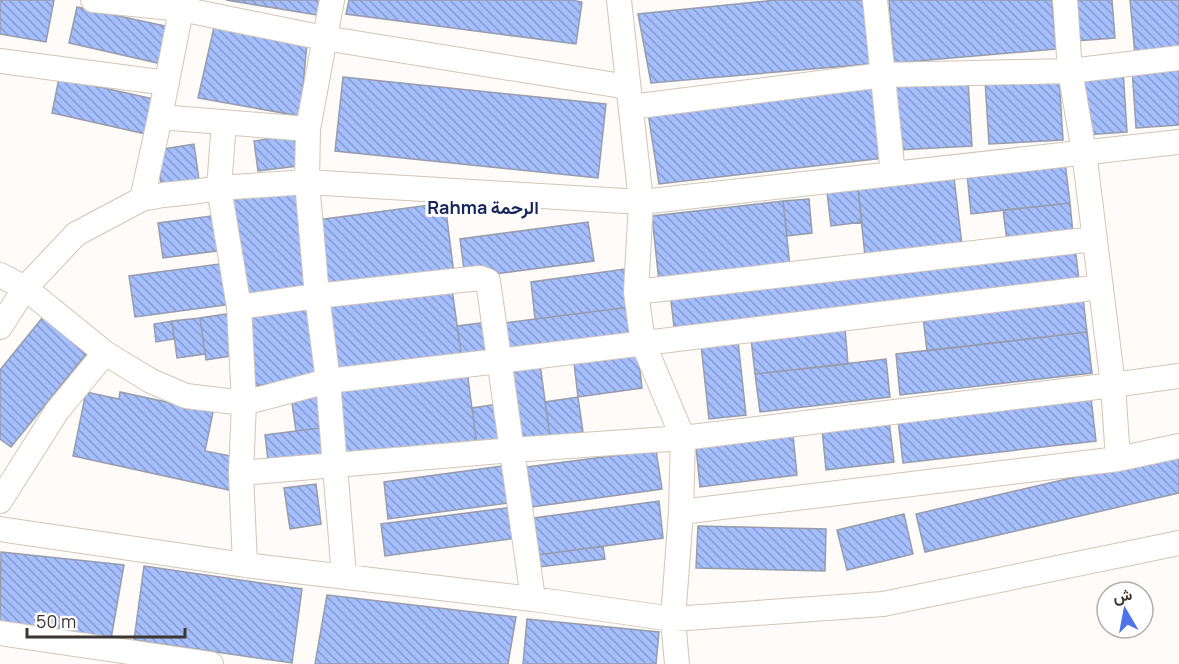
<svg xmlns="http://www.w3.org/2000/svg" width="1179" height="664" font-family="Manrope,Vazirmatn,sans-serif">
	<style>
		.building { fill: url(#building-back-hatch); stroke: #969caa; stroke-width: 1.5 }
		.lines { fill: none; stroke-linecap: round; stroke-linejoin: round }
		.minor-casing { stroke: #d2c5b9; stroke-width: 26 }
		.minor { stroke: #fff; stroke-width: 24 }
		.labels { text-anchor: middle; stroke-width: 6; stroke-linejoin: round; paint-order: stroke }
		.neighbourhood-label { font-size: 18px; font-weight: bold; fill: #16265d; stroke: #fff }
	</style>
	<defs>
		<pattern id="building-back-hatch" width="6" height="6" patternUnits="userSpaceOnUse" patternTransform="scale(1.5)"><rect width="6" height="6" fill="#a5befd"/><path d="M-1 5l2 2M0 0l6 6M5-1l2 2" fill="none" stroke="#889bcd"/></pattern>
	</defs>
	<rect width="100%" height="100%" fill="#fefbf8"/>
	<path class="building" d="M0,0H54L46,42L0,34Z
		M226,0H326L323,16Z
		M349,0H571L582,2L576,44L346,14Z
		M776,0H864L870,64L651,83L638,14Z
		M889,0H1052L1056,49L894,63Z
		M1073,0H1112L1115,38L1076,41Z
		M1130,0H1179V51L1135,55Z
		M77,7L170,27L162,64L69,43Z
		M214,27L307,44L300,116L198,98Z
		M1179,65V125L1136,128L1132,68Z
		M1123,70L1127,132L1084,135L1080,72Z
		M1059,76L1063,140L989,144L985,80Z
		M343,77L606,104L598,178L335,151Z
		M59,78L154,99L146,134L52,113Z
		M968,80L972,146L898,150L894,85Z
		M875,85L884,158L659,184L648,113Z
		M294,135L298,166L258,171L254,141Z
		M194,144L199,180L161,184L157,150Z
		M1065,162L1070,203L971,214L967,174Z
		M954,178L962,245L865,256L858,189Z
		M298,187L312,292L247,301L233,196Z
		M858,189L862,222L831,226L827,192Z
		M809,199L812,233L787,236L783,201Z
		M783,201L790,267L659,282L652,216Z
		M445,203L454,274L326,291L317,220Z
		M1070,203L1073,234L1007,241L1003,210Z
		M219,215L224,250L163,258L158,223Z
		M588,222L594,261L465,278L460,239Z
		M1075,247L1080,288L675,335L670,293Z
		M227,263L232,304L135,317L129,276Z
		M625,269L630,307L535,319L531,282Z
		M452,289L462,360L339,376L330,305Z
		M1083,298L1087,332L927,351L923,317Z
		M315,305L325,376L254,386L245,315Z
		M630,307L634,339L509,356L505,323Z
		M47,312L91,348L11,447L0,439V370Z
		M232,313L237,355L206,360L200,318Z
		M200,318L205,354L177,358L172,321Z
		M172,321L174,339L156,342L154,324Z
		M488,322L493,355L462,360L457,326Z
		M845,328L848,364L755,374L751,339Z
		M1087,332L1092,373L900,395L896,354Z
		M738,341L746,415L709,419L701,345Z
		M638,354L642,388L578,397L574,363Z
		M886,359L890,397L760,412L755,374Z
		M540,364L550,437L517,441L508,368Z
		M467,371L477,446L346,464L336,389Z
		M86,392L119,399L120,392L213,412L205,451L236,457L229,490L73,456Z
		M324,392L328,427L296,431L291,396Z
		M578,397L583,432L550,437L545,402Z
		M1091,398L1096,441L903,463L898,420Z
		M498,404L503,442L477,446L472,408Z
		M889,421L894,462L826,470L822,429Z
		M328,427L333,460L269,469L265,435Z
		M793,435L797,475L700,487L696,447Z
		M656,450L662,489L532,507L527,467Z
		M1179,453V493L925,552L916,514Z
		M510,465L515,502L388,519L384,482Z
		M316,484L321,524L290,529L284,488Z
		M659,501L663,538L539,555L534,518Z
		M514,507L518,538L385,556L381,524Z
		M904,514L913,554L847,570L837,530Z
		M698,526L826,529L825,571L696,568Z
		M603,546L605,559L539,567L538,555Z
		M1,552L124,565L111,639L0,622Z
		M144,566L302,589L292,663L134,640Z
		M327,595L516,617L508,664H315Z
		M527,619L659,632L656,664H523Z"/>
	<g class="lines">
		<defs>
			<path id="minor" d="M93,0L181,9L324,38L628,87
				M332,0L308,129L307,182L317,296L328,381L344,576
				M619,0L641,202L636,292L643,343L683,438L681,512L673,619L677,664
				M875,0L893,174
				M1065,0L1070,71L1084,152L1113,385L1118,459
				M0,61L167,83
				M631,107L883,75L1070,71L1179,58
				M160,117L308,129
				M224,122L219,188L307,182L641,202L1179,142
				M142,199L160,117L183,0
				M0,275L25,288L105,353L151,381L186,396L244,403L241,473L245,565
				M636,292L1095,239
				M239,307L317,296L480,278L488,281L533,599
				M0,327L25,288L76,234L142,199L163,195L193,192L219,188L239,307L244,403L328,381L499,361L1101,287
				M241,473L512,450L683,438L1113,385L1179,376
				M0,501L57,411L105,353
				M681,512L1118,459L1179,446
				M0,529L245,565L533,599L673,619L883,604L1179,543
				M0,633L211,664"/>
		</defs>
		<use href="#minor" class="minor-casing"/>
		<use href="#minor" class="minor"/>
	</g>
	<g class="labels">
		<g class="neighbourhood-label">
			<text x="483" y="214">Rahma الرحمة</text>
		</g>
	</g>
	<g transform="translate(1125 610) rotate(350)"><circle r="28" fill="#ffffff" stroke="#b1afad" stroke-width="1.5"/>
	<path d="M0-4.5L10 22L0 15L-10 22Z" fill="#4f74e8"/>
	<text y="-9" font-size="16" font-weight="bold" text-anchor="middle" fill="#3b3631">ش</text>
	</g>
	<path d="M27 628v9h158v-9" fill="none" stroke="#3b3631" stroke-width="3"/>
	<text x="36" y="628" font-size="18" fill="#3b3631" stroke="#ffffff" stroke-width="4.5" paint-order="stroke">50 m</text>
</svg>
